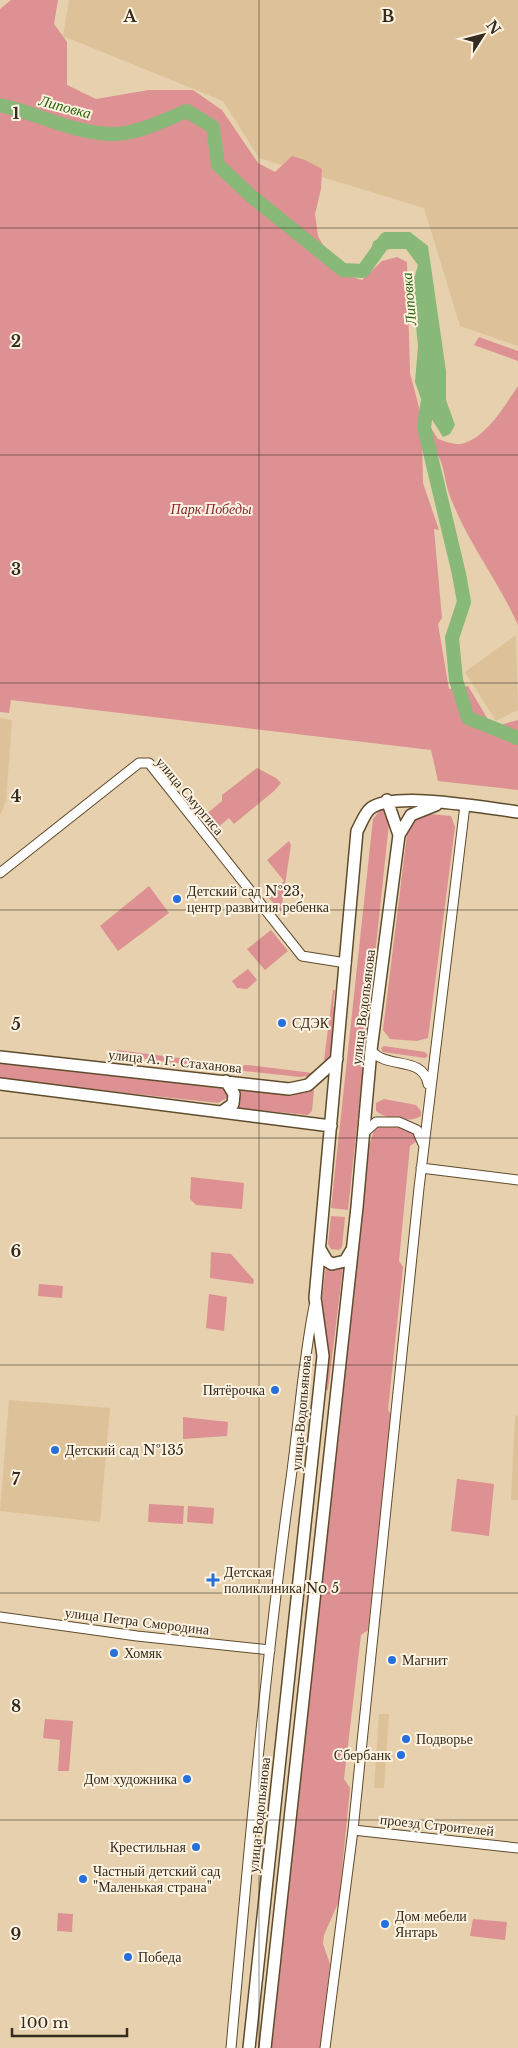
<svg xmlns="http://www.w3.org/2000/svg" width="518" height="2048" font-family="'Libre Baskerville',serif">
	<style>
		.built { fill: #ddc299 }
		.green { fill: #dd9193 }
		.water { fill: #88b978 }
		.lines { fill: none; stroke-linecap: round; stroke-linejoin: round }
		.river { stroke: #88b978; stroke-width: 14 }
		.minor-casing { stroke: #5f4c2d; stroke-width: 11 }
		.major-casing { stroke: #5f4c2d; stroke-width: 14 }
		.minor { stroke: #fff; stroke-width: 9 }
		.major { stroke: #fff; stroke-width: 11 }
		.grid { fill: none; stroke: #342c1e; stroke-width: 1; stroke-opacity: 0.55 }
		.poi-dot { fill: #2570dc; stroke: #fef2e1; stroke-width: 2 }
		.labels { text-anchor: middle; stroke-width: 4; stroke-linejoin: round; paint-order: stroke }
		.park-label { font-size: 14px; font-style: italic; fill: #882430; stroke: #fef2e1 }
		.street-label { font-size: 14px; fill: #342c1e; stroke: #fef2e1 }
		.poi-label { font-size: 14px; fill: #342c1e; stroke: #fef2e1; text-anchor: start }
		.water-label { font-size: 15px; font-style: italic; fill: #2a680e; stroke: #fef2e1 }
		.grid-label { font-size: 16px; text-anchor: middle; font-weight: bold; fill: #342c1e; stroke: #fef2e1; stroke-width: 4; stroke-linejoin: round; paint-order: stroke }
	</style>
	<rect width="100%" height="100%" fill="#e6d0ad"/>
	<path class="built" d="M69,0H518V346L460,326L424,208L259,158L223,101L63,36Z
		M516,635L518,710L496,721L465,672Z
		M0,718L12,720L6,801L0,815Z
		M9,1400L110,1408L100,1522L0,1511Z
		M518,1415V1500H511L515,1417Z
		M379,1714H389L384,1788H374Z"/>
	<path class="green" d="M11,0H58L54,24L67,42V85L96,99L149,90H193L222,110L258,163L275,172L292,156L305,160L322,169L321,189L315,214L318,236L338,273L362,280L382,261L397,257L407,262L410,373L420,411L438,439C444,441 454,445 461,444C486,439 505,405 518,386V625C498,580 467,542 450,496C441,471 447,456 422,440L423,483L439,530L434,529L442,618L438,624L449,689L468,686L489,721L500,725L518,720V790L438,781L431,750L11,700L9,713L0,712V9Z
		M479,337L518,351V361L474,345Z
		M257,768L276,778L281,783L274,791L234,824L229,818L216,829L219,838L215,840L195,815L198,813L204,816L222,801V795Z
		M381,809L387,810L390,814L348,1210L331,1208L373,819Z
		M430,814L451,816L455,827L428,1038L417,1041L390,1039L383,1030L408,826L417,816Z
		M289,841L291,845L281,911L267,896L284,881L267,860Z
		M149,886L169,913L118,951L100,926Z
		M271,930L288,951L265,970L247,949Z
		M248,969L257,980L247,989L237,988L232,981Z
		M333,990H335L333,1006L336,1010L331,1054L328,1061L324,1060Z
		M384,1046L425,1052L428,1056L425,1058L383,1052L381,1048Z
		M117,1050L227,1064L229,1068L227,1070L118,1055Z
		M0,1061L223,1085L227,1089L228,1097L218,1103L0,1079Z
		M244,1065H248L313,1073L308,1076L300,1077L244,1071L242,1068Z
		M239,1088L293,1093L314,1090L312,1111L308,1115L237,1108Z
		M384,1099L416,1105L421,1111V1116C411,1123 385,1119 376,1111V1103Z
		M381,1125L411,1129L417,1134V1141L410,1146L399,1261L403,1267L388,1410L391,1415L368,1630L361,1635L344,1779L350,1788L339,1901L324,1935L323,1944L330,1964L321,2048H271L369,1145L375,1128Z
		M191,1177L244,1183L242,1209L196,1205L190,1199Z
		M331,1216L345,1217L342,1247L339,1250L331,1249L328,1244Z
		M211,1252L231,1254L254,1280L253,1284L210,1278Z
		M326,1265L334,1270L343,1267L328,1390L325,1389L328,1348L322,1297Z
		M39,1284L63,1286L62,1298L38,1296Z
		M209,1294L227,1297L224,1331L206,1328Z
		M183,1417L228,1422L227,1436L183,1439Z
		M457,1479L494,1484L489,1536L451,1531Z
		M149,1504L184,1506L183,1524L148,1522Z
		M188,1506L214,1508L213,1524L187,1522Z
		M45,1719L73,1721L69,1771H58L60,1740L43,1738Z
		M58,1913L73,1914L72,1932L57,1931Z
		M473,1919L507,1922L505,1940L470,1936Z"/>
	<path class="water" d="M388,232H410L428,246L446,371V400L455,425L450,434L443,437L424,407L415,382L418,346L412,286L418,265L406,249H390L370,255L373,242Z"/>
	<g class="lines">
		<path class="river" d="M0,105C37,113 72,133 111,134C136,135 164,120 187,111L213,127L218,165L250,195L343,270L363,271L386,239
			M429,393L424,427L459,574L464,602L452,638L456,680L468,718L518,738"/>
		<defs>
			<path id="minor" d="M0,873L139,763H149L302,956L346,963
				M371,1050C386,1070 423,1055 428,1084
				M364,1133L376,1122H399L417,1130L423,1144
				M421,1168L518,1180
				M0,1617L137,1636L270,1650
				M353,1830L518,1848
				M231,2048C248,1858 265,1667 291,1478C299,1420 303,1362 314,1306
				M325,2048L353,1830L419,1188L465,805"/>
			<path id="major" d="M387,800L399,835
				M0,1057L289,1089L308,1085L337,1059
				M0,1084L331,1126
				M223,1111L233,1104L234,1094L226,1081
				M320,1249L327,1261L332,1264L345,1261L351,1251
				M249,2048L323,1356L315,1298L357,831C361,824 365,812 371,808C395,791 487,808 518,812
				M265,2048L357,1207L371,1050L399,835L411,815L436,805"/>
		</defs>
		<use href="#minor" class="minor-casing"/>
		<use href="#major" class="major-casing"/>
		<use href="#minor" class="minor"/>
		<use href="#major" class="major"/>
	</g>
	<path class="grid" d="M259,0V2048M0,228H518M0,455H518M0,683H518M0,910H518M0,1138H518M0,1365H518M0,1593H518M0,1820H518"/>
	<g class="poi-dot">
		<circle cx="177" cy="899" r="5"/>
		<circle cx="282" cy="1023" r="5"/>
		<circle cx="275" cy="1390" r="5"/>
		<circle cx="55" cy="1450" r="5"/>
		<path d="M210.5 1572.5h5v5h5v5h-5v5h-5v-5h-5v-5h5z"/>
		<circle cx="114" cy="1653" r="5"/>
		<circle cx="392" cy="1660" r="5"/>
		<circle cx="406" cy="1739" r="5"/>
		<circle cx="401" cy="1755" r="5"/>
		<circle cx="187" cy="1779" r="5"/>
		<circle cx="196" cy="1847" r="5"/>
		<circle cx="83" cy="1879" r="5"/>
		<circle cx="385" cy="1924" r="5"/>
		<circle cx="128" cy="1957" r="5"/>
	</g>
	<g class="labels">
		<g class="park-label">
			<text x="211" y="514">Парк Победы</text>
		</g>
		<g class="street-label">
			<text transform="translate(190 796) rotate(50)" y="5">улица Смургиса</text>
			<text transform="translate(363 1007) rotate(-83)" y="5">улица Водопьянова</text>
			<text transform="translate(175 1061) rotate(6)" y="5">улица А. Г. Стаханова</text>
			<text transform="translate(301 1413) rotate(-85)" y="5">улица Водопьянова</text>
			<text transform="translate(137 1621) rotate(7)" y="5">улица Петра Смородина</text>
			<text transform="translate(259 1815) rotate(-84)" y="5">улица Водопьянова</text>
			<text transform="translate(437 1825) rotate(6)" y="5">проезд Строителей</text>
		</g>
		<g class="poi-label">
			<text x="187" y="896">Детский сад №23,<tspan x="187" dy="16">центр развития ребенка</tspan></text>
			<text x="292" y="1028">СДЭК</text>
			<text x="265" y="1395" text-anchor="end">Пятёрочка</text>
			<text x="65" y="1455">Детский сад №135</text>
			<text x="224" y="1577">Детская<tspan x="224" dy="16">поликлиника No 5</tspan></text>
			<text x="124" y="1658">Хомяк</text>
			<text x="402" y="1665">Магнит</text>
			<text x="416" y="1744">Подворье</text>
			<text x="391" y="1760" text-anchor="end">Сбербанк</text>
			<text x="177" y="1784" text-anchor="end">Дом художника</text>
			<text x="186" y="1852" text-anchor="end">Крестильная</text>
			<text x="93" y="1876">Частный детский сад<tspan x="93" dy="16">"Маленькая страна"</tspan></text>
			<text x="395" y="1921">Дом мебели<tspan x="395" dy="16">Янтарь</tspan></text>
			<text x="138" y="1962">Победа</text>
		</g>
		<g class="water-label">
			<text transform="translate(65 107) rotate(15)" y="5">Липовка</text>
			<text transform="translate(409 299) rotate(-95)" y="5">Липовка</text>
		</g>
	</g>
	<g class="grid-label">
		<text x="130" y="22">A</text>
		<text x="388" y="22">B</text>
		<text x="16" y="119">1</text>
		<text x="16" y="347">2</text>
		<text x="16" y="575">3</text>
		<text x="16" y="802">4</text>
		<text x="16" y="1030">5</text>
		<text x="16" y="1257">6</text>
		<text x="16" y="1485">7</text>
		<text x="16" y="1712">8</text>
		<text x="16" y="1940">9</text>
	</g>
	<g transform="translate(483 35) rotate(54)" stroke="#fef2e1" stroke-width="4" paint-order="stroke">
	<path d="M0-4L9 19L0 12L-9 19Z" fill="#342c1e"/>
	<text y="-8" font-size="14" font-weight="bold" text-anchor="middle" fill="#342c1e">N</text>
	</g>
	<path d="M12 2028v8h115v-8" fill="none" stroke="#342c1e" stroke-width="2.5"/>
	<text x="20" y="2028" font-size="15" fill="#342c1e" stroke="#fef2e1" stroke-width="4" paint-order="stroke">100 m</text>
</svg>
